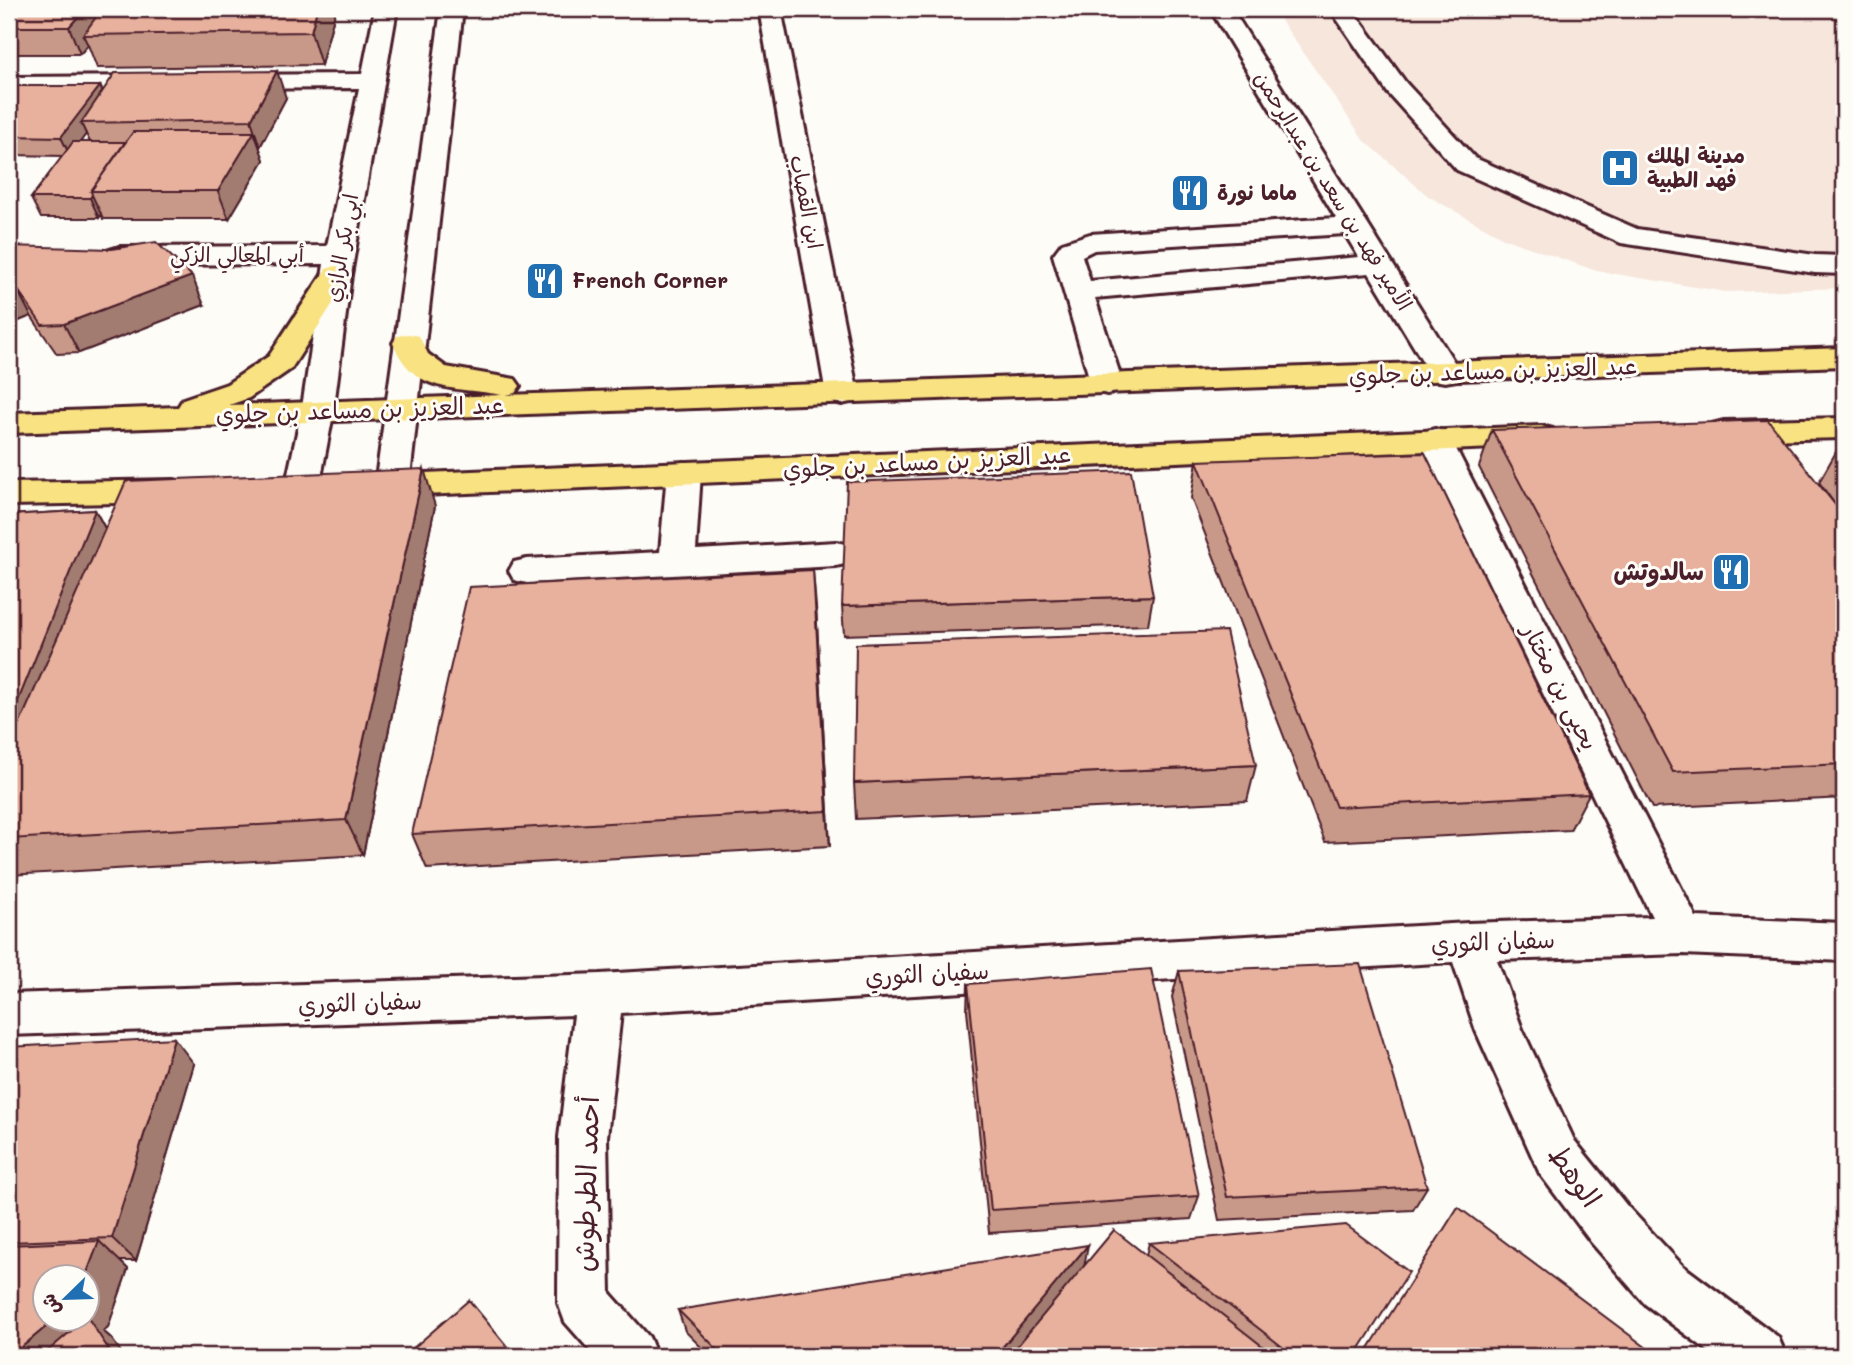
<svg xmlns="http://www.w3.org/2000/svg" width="1853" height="1365" font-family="Mali,'Playpen Sans Arabic',sans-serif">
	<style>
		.built { fill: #f7e6dc }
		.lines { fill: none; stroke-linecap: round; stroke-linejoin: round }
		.minor-casing { stroke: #4a1f2b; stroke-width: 6 }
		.major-casing { stroke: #4a1f2b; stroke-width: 6 }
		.minor { fill: #fdfcf7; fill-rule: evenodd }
		.major { fill: #f8e281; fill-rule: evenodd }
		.wall { fill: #c89888; stroke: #4a1f2b; stroke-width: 2; fill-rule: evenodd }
		.shaded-wall { fill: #a27c6f; stroke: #4a1f2b; stroke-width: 2 }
		.building { fill: #e8b19e; stroke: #4a1f2b; stroke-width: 2 }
		.labels { text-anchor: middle; stroke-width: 6; stroke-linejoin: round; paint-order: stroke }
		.far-poi-label { font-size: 21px; font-weight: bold; fill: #4a1f2b; stroke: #fdfcf7; text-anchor: start }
		.far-street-label { font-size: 21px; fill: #4a1f2b; stroke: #fdfcf7 }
		.street-label { font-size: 24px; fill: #4a1f2b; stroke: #fdfcf7 }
		.poi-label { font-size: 24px; font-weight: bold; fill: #4a1f2b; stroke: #fdfcf7; text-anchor: end }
		.near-street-label { font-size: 28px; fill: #4a1f2b; stroke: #fdfcf7 }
	</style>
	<rect width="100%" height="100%" fill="#fdfcf7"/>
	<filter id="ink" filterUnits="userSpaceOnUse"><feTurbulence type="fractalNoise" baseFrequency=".0143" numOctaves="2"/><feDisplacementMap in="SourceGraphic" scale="14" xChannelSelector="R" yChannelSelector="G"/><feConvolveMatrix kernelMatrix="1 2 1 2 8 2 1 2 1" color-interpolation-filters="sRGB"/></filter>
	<g filter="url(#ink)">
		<path class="built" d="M1273,9H1844V288L1726,292L1597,271L1505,239L1428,196L1364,140Z"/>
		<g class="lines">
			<defs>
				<path id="minor" d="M375,9H397L351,275L333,414L319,488L314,496L302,499L290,496L285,488L301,414L324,264L119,265L109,262L105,256L109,250L119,247L327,246L359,88L228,89L219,87L216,82L219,77L228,75L362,74Z
					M441,9H463L409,486L404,494L392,497L380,494L375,486Z
					M759,9H781L858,394L853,401L842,404L831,401L826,394Z
					M1210,9H1232L1461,373L1456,380L1445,382L1434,380L1369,273L1095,298L1123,384L1118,391L1107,394L1096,391L1091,384L1053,255L1062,243L1090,234L1336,218ZM1345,234L1359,257L1090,281L1082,256L1094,250Z
					M1330,9H1352L1406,83L1475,158L1637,229L1815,255L1844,256V274L1815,273L1621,243L1457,170L1388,93Z
					M161,76L170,78L173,83L170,88L9,91V77Z
					M1435,429L1447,432L1451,439L1696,917L1844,923V961L1683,954L1497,960L1522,1029L1574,1140L1627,1206L1683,1266L1778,1337L1786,1356H1715L1645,1304L1591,1242L1540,1174L1476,1031L1453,962L621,1013L607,1137L610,1293L649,1337L657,1356H595L565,1322L558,1303L559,1137L574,1015L9,1035V994L600,974L1468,923L1652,917L1419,439L1423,432Z
					M684,462L696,465L701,473L696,550L836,542L849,545L854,554L849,563L836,566L527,583L514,580L509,571L514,562L527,559L660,552L667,473L672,465Z"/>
				<path id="major" d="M336,266L346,269L351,275L291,369L249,398L229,405L502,395C455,386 414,395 393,343L397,336L408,334L419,336L428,354L446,367L515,379L520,386L515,393L506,395L1844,348V366L9,433V413L178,407L183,399L227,384L269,356L326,269Z
					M1844,418V438L1724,441L1712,438L1708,431L1712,424L1724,421Z
					M1541,426L1553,429L1557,436L1553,443L1541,446L378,497L366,494L361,486L366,478L378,475Z
					M174,480L186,483L191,491L186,499L174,502L9,505V483Z"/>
			</defs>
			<use href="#minor" class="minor-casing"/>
			<use href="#major" class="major-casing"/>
			<use href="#minor" class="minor"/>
			<use href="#major" class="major"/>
		</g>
		<path class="wall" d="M9,9H336L321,65L97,68L88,45L80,54H9Z
			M9,86H100L103,91L286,98L260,147H259L264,160L229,219H103L101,214L99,218H41L31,198L63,156L9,155ZM86,134L90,142H80Z
			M9,246L204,305L79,353L57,354L31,316L9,325Z
			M1492,430L1834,503L1819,482L1840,445H1844V798L1652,808L1479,467Z
			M1197,461L1589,794L1570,830L1325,842L1191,498Z
			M435,506L363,855L9,875V515L95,510L105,528Z
			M1153,596L1148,625L844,635L842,606Z
			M816,607L830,846L427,869L412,834Z
			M1256,765L1247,801L856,819L854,783Z
			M1179,971L1427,1187L1413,1210L1219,1220L1172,997Z
			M968,984L1199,1196L1191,1219L989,1233L967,1010Z
			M9,1047L194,1064L136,1261H120L128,1269L108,1327L103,1331L111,1338L9,1356Z
			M1149,1243L1355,1356H710L685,1331L678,1310L1084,1266L1146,1255Z"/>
		<path class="shaded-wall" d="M85,9H117L83,35L88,45L80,54L69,27Z
			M317,9H336L321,65L311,32Z
			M277,71L286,98L260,147L251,120Z
			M100,86L108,105L81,123L86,134L70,156L61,137Z
			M254,132L264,160L229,219L218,191Z
			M92,195L101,214L99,218L90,198Z
			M192,276L204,305L79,353L64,324Z
			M16,287L31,316L9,325V290Z
			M424,469L435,506L363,855L346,820Z
			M95,510L115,547L9,824V723Z
			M813,570L816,607L830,846L827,811Z
			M174,1038L194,1064L136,1261L112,1238Z
			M99,1241L128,1269L108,1327L103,1331L111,1338L124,1356H11L54,1320H88V1278H85Z
			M1088,1245L1084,1268L1010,1356H995Z"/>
		<path class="building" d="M9,9H85L69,27H9Z
			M102,9H317L311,32L83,35Z
			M277,71L251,120L81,123L115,73Z
			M9,86H100L61,137L9,136Z
			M133,132H254L218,191H91Z
			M73,142H125L91,191L92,195L90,198H31Z
			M156,242L192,276L64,324L42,325L16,287L9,290V246L112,249Z
			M1768,420L1844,516V764L1673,772L1492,430Z
			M1425,453L1589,794L1336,807L1197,461Z
			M424,469L346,820L9,839V748L126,481Z
			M1131,471L1153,596L842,606L847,482Z
			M95,510L9,723V515Z
			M813,570L827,811L412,834L469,587Z
			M1226,631L1256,765L854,783L856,644Z
			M1360,964L1427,1187L1227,1197L1179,971Z
			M1151,969L1199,1196L991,1210L968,984Z
			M174,1038L112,1238L9,1242V1047Z
			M1458,1207L1651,1351L1648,1356H1364Z
			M1346,1225L1409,1272L1355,1356H1294L1149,1243Z
			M1114,1230L1275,1356H1009Z
			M99,1241L85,1278H46V1320H54L11,1356H9V1245Z
			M1088,1245L995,1356H724L678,1310Z
			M469,1300L515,1356H404Z
			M88,1318L113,1356H42L84,1320H88Z"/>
	</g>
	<defs>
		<symbol id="hospital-square" viewBox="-11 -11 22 22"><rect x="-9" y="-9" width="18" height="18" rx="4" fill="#1f6fb2" stroke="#fdfcf7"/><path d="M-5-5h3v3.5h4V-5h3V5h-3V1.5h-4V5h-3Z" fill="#fff"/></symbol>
		<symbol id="restaurant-square" viewBox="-11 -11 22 22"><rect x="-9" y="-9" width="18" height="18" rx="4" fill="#1f6fb2" stroke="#fdfcf7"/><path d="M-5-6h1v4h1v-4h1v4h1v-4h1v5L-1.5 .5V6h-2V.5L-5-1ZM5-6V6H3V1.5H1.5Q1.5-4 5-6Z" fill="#fff"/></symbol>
	</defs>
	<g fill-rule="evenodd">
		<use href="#hospital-square" x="1598" y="146" width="44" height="44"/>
		<use href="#restaurant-square" x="1168" y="171" width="44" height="44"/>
		<use href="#restaurant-square" x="523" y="259" width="44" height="44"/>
		<use href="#restaurant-square" x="1709" y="550" width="44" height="44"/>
	</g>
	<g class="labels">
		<g class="far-poi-label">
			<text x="1647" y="163">مدينة الملك<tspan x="1647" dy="24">فهد الطبية</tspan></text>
			<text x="1217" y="200">ماما نورة</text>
			<text x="572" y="288">French Corner</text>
		</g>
		<g class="far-street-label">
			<text transform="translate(1333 191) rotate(58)" y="7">الأمير فهد بن سعد بن عبدالرحمن</text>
			<text transform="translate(806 202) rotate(79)" y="7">ابن القصاب</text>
			<text transform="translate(342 248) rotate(-80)" y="7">ابي بكر الرازي</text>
			<text x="237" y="262">أبي المعالي الزكي</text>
		</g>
		<g class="street-label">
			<text transform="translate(1493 371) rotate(-2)" y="8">عبد العزيز بن مساعد بن جلوي</text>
			<text transform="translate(360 410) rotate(-2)" y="8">عبد العزيز بن مساعد بن جلوي</text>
			<text transform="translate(927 462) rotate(-3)" y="8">عبد العزيز بن مساعد بن جلوي</text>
			<text transform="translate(1560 687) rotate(63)" y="8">يحيى بن مختار</text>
			<text transform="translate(1493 942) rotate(-2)" y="8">سفيان الثوري</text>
			<text transform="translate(927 974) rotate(-3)" y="8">سفيان الثوري</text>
			<text transform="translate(360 1003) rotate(-2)" y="8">سفيان الثوري</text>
		</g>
		<g class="poi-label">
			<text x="1704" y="580">سالدوتش</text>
		</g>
		<g class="near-street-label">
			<text transform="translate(1575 1176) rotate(55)" y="10">الوهط</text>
			<text transform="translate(586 1184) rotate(-88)" y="10">أحمد الطرطوش</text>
		</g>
	</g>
	<rect width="1853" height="1365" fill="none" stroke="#fdfcf7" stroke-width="35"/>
	<rect x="18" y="18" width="1818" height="1330" fill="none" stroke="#4a1f2b" stroke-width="2.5" filter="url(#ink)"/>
	<g transform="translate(66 1298) rotate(247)"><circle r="33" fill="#fdfcf7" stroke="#b5a4a5" stroke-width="2"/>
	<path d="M0-5L12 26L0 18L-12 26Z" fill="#1f6fb2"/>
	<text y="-10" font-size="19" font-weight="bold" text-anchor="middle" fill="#4a1f2b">ش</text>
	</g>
</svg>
